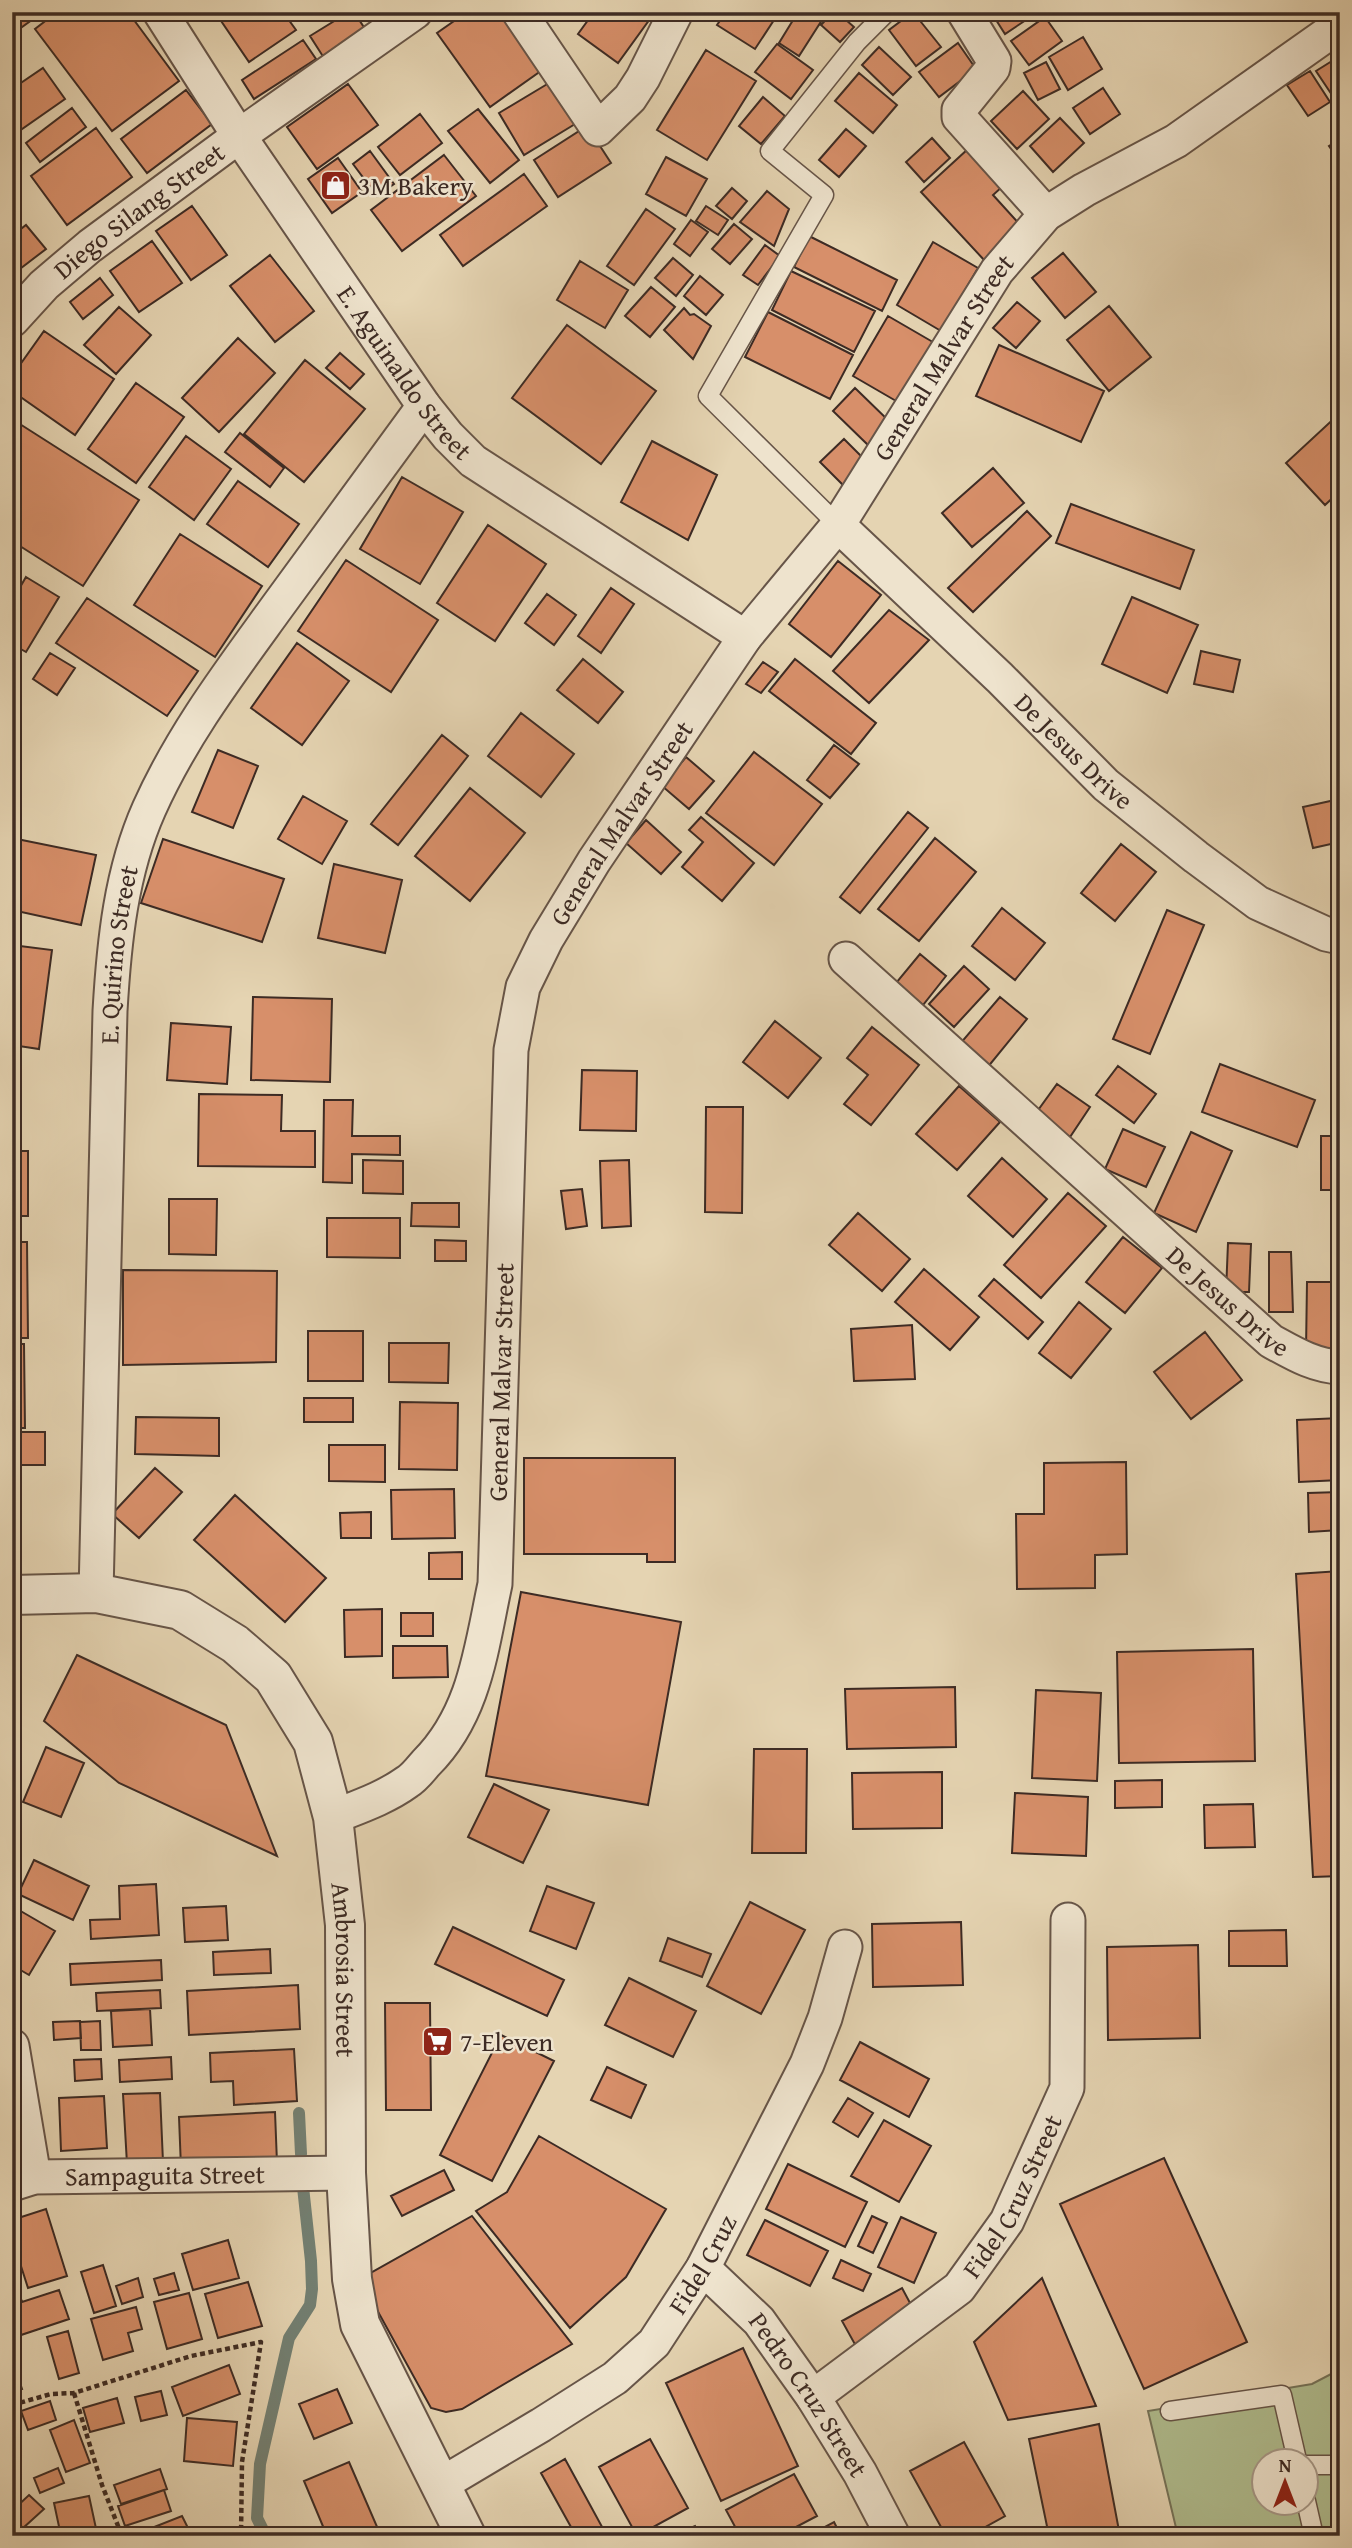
<svg xmlns="http://www.w3.org/2000/svg" width="1352" height="2548" font-family="'Gentium Book Plus',serif">
	<style>
		.green { fill: #b0bd8f; stroke: #76745a; stroke-width: 2; fill-rule: evenodd }
		.lines { fill: none; stroke-linecap: round; stroke-linejoin: round }
		.stream { stroke: #738073; stroke-width: 12 }
		.building { fill: #d78f6a; stroke: #3d2b24; stroke-width: 2 }
		.service-casing { stroke: #675548; stroke-width: 21 }
		.minor-casing { stroke: #675548; stroke-width: 37 }
		.tertiary-casing { stroke: #675548; stroke-width: 42 }
		.path { stroke: #3d2b24; stroke-width: 4.5; stroke-dasharray: 5 3.5; stroke-linecap: butt }
		.service { stroke: #eee3cd; stroke-width: 18 }
		.minor { stroke: #eee3cd; stroke-width: 33 }
		.tertiary { stroke: #eee3cd; stroke-width: 38 }
		.labels { text-anchor: middle; stroke-width: 5; stroke-linejoin: round; paint-order: stroke }
		.poi-label { font-size: 26px; fill: #3d2b24; stroke: #eee3cd; text-anchor: start }
		.street-label { font-size: 26px; fill: #3d2b24; stroke: #eee3cd }
	</style>
	<rect width="100%" height="100%" fill="#e5d4b2"/>
	<filter id="stains"><feTurbulence type="fractalNoise" baseFrequency=".00286" numOctaves="4"/><feColorMatrix values="0 0 0 0 .2 0 0 0 0 .09 0 0 0 0 .02 0 0 0 .5 -.17"/></filter>
	<radialGradient id="worn" r=".72"><stop offset=".6" stop-color="#630" stop-opacity="0"/><stop offset="1" stop-color="#630" stop-opacity=".3"/></radialGradient>
	<path class="green" d="M1335,2372L1340,2384V2536H1178L1148,2411L1312,2384ZM1264,2460H1306V2502H1264Z"/>
	<g class="lines">
		<path class="stream" d="M299,2113L301,2154
			M266,2536L257,2518L260,2464L289,2338L310,2305L312,2289L311,2261L303,2187"/>
	</g>
	<path class="building" d="M12,12H43L15,32L12,27Z
		M57,12H128L179,81L112,131L35,29Z
		M215,12H283L296,30L249,62Z
		M349,12H354L367,32L324,58L310,36Z
		M467,12H504L545,68L490,107L437,33Z
		M594,12H655L618,63L578,34Z
		M726,12H762L774,20L755,49L717,25Z
		M798,12H810L822,20L799,56L779,43Z
		M833,12H837L854,27L840,42L821,25Z
		M913,12L941,47L916,66L889,30Z
		M991,12H1038L1005,34Z
		M1045,17L1062,41L1029,65L1011,41Z
		M1083,37L1102,69L1068,90L1049,57Z
		M303,40L316,59L254,99L242,80Z
		M958,43L976,69L939,97L919,72Z
		M777,44L813,70L791,99L755,72Z
		M879,47L911,77L893,95L862,65Z
		M706,50L756,81L707,160L657,130Z
		M1340,56V103L1338,104L1316,71Z
		M1046,62L1060,89L1038,100L1024,73Z
		M43,68L65,99L12,136V89Z
		M1310,71L1330,102L1308,116L1287,85Z
		M859,73L897,105L873,133L835,101Z
		M554,80L580,121L524,155L499,113Z
		M348,84L378,125L317,169L287,127Z
		M1103,88L1120,114L1090,134L1073,108Z
		M186,90L212,124L147,173L121,139Z
		M1023,91L1049,119L1017,149L991,121Z
		M763,97L785,116L761,144L739,126Z
		M72,108L86,127L40,162L26,143Z
		M478,109L519,160L490,183L448,131Z
		M420,114L442,143L400,175L378,147Z
		M1060,118L1084,143L1053,172L1030,146Z
		M587,126L611,163L558,197L534,160Z
		M96,128L132,177L67,225L31,176Z
		M846,129L866,146L839,177L819,160Z
		M932,138L950,158L924,182L906,162Z
		M1340,139V162L1329,146Z
		M968,149L1003,186L993,195L1022,227L985,261L921,192Z
		M370,151L394,184L377,196L353,164Z
		M444,155L476,196L402,251L371,210Z
		M666,157L707,179L686,216L646,194Z
		M338,158L362,192L332,213L308,179Z
		M524,174L547,206L463,266L440,235Z
		M732,188L747,201L732,219L716,206Z
		M767,191L789,209L774,246L740,222Z
		M192,206L227,255L191,280L156,231Z
		M706,206L728,220L718,235L696,221Z
		M646,209L675,229L634,285L607,266Z
		M691,220L708,232L690,256L674,244Z
		M734,224L752,239L730,264L712,249Z
		M26,225L46,249L12,275V236Z
		M809,236L897,280L882,311L794,267Z
		M152,241L182,283L139,312L110,271Z
		M933,242L978,268L941,331L897,305Z
		M765,245L780,256L758,285L743,275Z
		M1063,253L1096,292L1065,318L1032,278Z
		M270,255L314,311L275,342L230,286Z
		M673,258L693,275L676,296L655,278Z
		M580,261L628,290L605,328L557,300Z
		M791,271L875,311L854,352L772,310Z
		M700,276L723,295L706,315L684,296Z
		M100,278L113,295L83,319L70,302Z
		M651,287L675,307L650,337L625,316Z
		M1017,302L1040,321L1016,348L993,328Z
		M1109,306L1151,357L1109,391L1067,340Z
		M119,307L151,335L116,374L84,345Z
		M684,308L690,315L694,314L711,326L693,359L664,330Z
		M768,312L853,355L830,399L745,357Z
		M888,316L938,345L903,405L853,376Z
		M567,325L656,391L601,464L512,398Z
		M44,331L114,379L75,435L12,391V376Z
		M238,338L275,373L219,432L182,398Z
		M999,345L1104,391L1081,442L976,396Z
		M340,353L364,374L350,389L326,368Z
		M305,360L365,409L304,482L244,434Z
		M136,383L184,417L136,483L88,449Z
		M855,388L890,422L868,445L833,411Z
		M1340,413V491L1325,505L1286,463Z
		M12,419L139,500L83,586L12,541Z
		M240,433L284,468L270,487L225,452Z
		M186,436L231,469L194,520L149,487Z
		M844,439L868,463L844,486L820,462Z
		M652,441L717,475L688,540L621,502Z
		M993,468L1024,503L972,547L942,513Z
		M402,477L463,512L420,584L360,549Z
		M238,481L299,524L268,567L207,524Z
		M1071,504L1194,550L1180,589L1056,543Z
		M1027,511L1051,536L973,612L948,588Z
		M488,525L546,564L495,641L437,603Z
		M180,534L262,586L215,657L134,605Z
		M346,560L438,620L391,692L298,631Z
		M838,561L881,595L831,657L789,624Z
		M26,577L59,597L26,652L12,644V601Z
		M611,588L634,604L601,653L578,636Z
		M547,594L576,615L554,645L525,623Z
		M1132,597L1198,625L1167,693L1102,664Z
		M87,598L198,671L167,716L56,643Z
		M889,610L929,640L869,703L833,671Z
		M297,643L349,681L302,745L251,708Z
		M1201,651L1240,660L1233,692L1194,684Z
		M50,653L75,668L57,695L33,679Z
		M583,659L623,692L598,723L557,690Z
		M795,659L876,723L851,754L769,691Z
		M763,662L778,672L761,693L746,684Z
		M521,713L574,754L541,797L488,756Z
		M442,735L468,756L398,845L371,824Z
		M834,745L859,764L830,798L807,780Z
		M218,750L258,766L233,828L192,812Z
		M754,752L822,804L774,865L706,813Z
		M686,757L714,781L689,809L662,786Z
		M470,788L525,833L470,901L415,856Z
		M303,796L347,821L322,864L278,839Z
		M1335,800L1340,822V842L1313,848L1303,807Z
		M908,812L928,828L860,913L840,897Z
		M701,817L754,863L722,901L682,867L703,842L689,830Z
		M646,820L681,852L661,874L626,843Z
		M12,838L96,855L81,925L12,910Z
		M935,838L976,872L919,941L878,909Z
		M163,839L284,879L262,942L141,903Z
		M1121,844L1156,872L1115,921L1081,893Z
		M334,864L402,880L385,953L318,938Z
		M1002,908L1045,943L1015,980L972,946Z
		M1167,910L1204,925L1150,1054L1113,1039Z
		M12,945L52,950L39,1049L12,1045Z
		M920,954L946,976L923,1005L896,983Z
		M964,966L989,989L954,1027L929,1004Z
		M1340,992V1034H1336Z
		M253,997L332,999L330,1082L251,1080Z
		M1000,997L1027,1019L987,1068L959,1045Z
		M775,1021L821,1058L788,1098L743,1062Z
		M171,1023L231,1027L227,1084L167,1080Z
		M872,1027L919,1065L871,1125L844,1104L868,1075L847,1058Z
		M1220,1064L1315,1100L1297,1147L1202,1112Z
		M1118,1066L1156,1094L1134,1123L1096,1095Z
		M582,1070L637,1071L636,1131L580,1130Z
		M1057,1084L1090,1107L1070,1137L1036,1113Z
		M959,1086L1000,1122L957,1170L916,1134Z
		M199,1094L282,1095L281,1131H315V1167L198,1166Z
		M324,1100H353L352,1136H400V1155L352,1154V1183L323,1182Z
		M706,1107H743L742,1213L705,1212Z
		M1123,1129L1165,1147L1146,1187L1105,1169Z
		M1191,1132L1232,1151L1196,1232L1154,1213Z
		M1321,1136H1340V1190H1321Z
		M12,1151H28V1216H12Z
		M1002,1158L1047,1199L1013,1237L968,1196Z
		M363,1160L403,1161V1194L363,1193Z
		M629,1160L631,1226L602,1228L600,1161Z
		M582,1189L587,1226L566,1229L561,1191Z
		M1068,1193L1106,1226L1041,1298L1004,1265Z
		M169,1199H217L216,1255L169,1254Z
		M412,1203H459V1227L411,1226Z
		M858,1213L910,1259L882,1291L829,1245Z
		M327,1218H400V1258L327,1257Z
		M1123,1237L1162,1268L1125,1313L1086,1282Z
		M435,1240L466,1241V1261H435Z
		M12,1242H27L28,1338H12Z
		M1228,1243L1251,1244L1249,1292H1226Z
		M1269,1252H1291L1293,1312H1269Z
		M924,1269L979,1317L950,1350L895,1302Z
		M123,1270L277,1271L276,1362L123,1365Z
		M994,1279L1043,1322L1028,1339L979,1296Z
		M1307,1282H1340V1350H1306Z
		M1079,1302L1111,1329L1071,1378L1039,1353Z
		M912,1325L915,1379L854,1381L851,1329Z
		M308,1331H363V1381H308Z
		M1205,1332L1242,1380L1191,1419L1154,1372Z
		M389,1343H449L448,1383L389,1382Z
		M12,1344H24L25,1428H12Z
		M304,1398H353V1422H304Z
		M400,1402L458,1403L457,1470L399,1469Z
		M136,1417L219,1418V1456L135,1454Z
		M1340,1418V1480L1299,1482L1297,1420Z
		M12,1432H45V1465H12Z
		M329,1445H385V1482L329,1481Z
		M524,1458H675V1562H647V1554H524Z
		M1126,1462L1127,1554L1095,1555V1588L1017,1589L1016,1514H1044V1463Z
		M155,1468L182,1492L139,1538L112,1514Z
		M454,1489L455,1538L392,1539L391,1490Z
		M1340,1492V1530L1309,1532L1308,1493Z
		M235,1495L326,1578L285,1622L194,1540Z
		M371,1512V1538H341L340,1513Z
		M462,1552V1579H429V1553Z
		M1340,1571V1876L1313,1877L1296,1574Z
		M521,1592L681,1622L648,1805L486,1776Z
		M382,1609V1656L345,1657L344,1610Z
		M401,1613H433V1636H401Z
		M393,1646H447L448,1677L393,1678Z
		M1253,1649L1255,1761L1119,1763L1117,1652Z
		M77,1655L226,1725L277,1856L119,1783L44,1721Z
		M955,1687L956,1747L847,1749L845,1689Z
		M1036,1690L1101,1693L1097,1781L1032,1778Z
		M46,1747L84,1763L61,1817L23,1802Z
		M754,1749H807L806,1853H752Z
		M942,1772V1828L853,1829L852,1773Z
		M1162,1780V1807L1115,1808V1781Z
		M494,1784L549,1810L523,1863L468,1837Z
		M1015,1793L1088,1797L1086,1856L1012,1853Z
		M1253,1804L1255,1847L1205,1848L1204,1805Z
		M12,1844L20,1870L12,1873Z
		M34,1860L89,1886L73,1920L18,1894Z
		M156,1884L159,1935L91,1939L90,1920L120,1919L119,1886Z
		M547,1886L594,1903L576,1949L530,1931Z
		M750,1902L805,1930L761,2014L707,1986Z
		M12,1906L55,1931L29,1975L12,1965Z
		M226,1906L228,1940L185,1942L183,1908Z
		M961,1922L963,1985L873,1987L872,1924Z
		M453,1927L564,1980L547,2016L435,1964Z
		M1286,1930L1287,1966H1229V1931Z
		M668,1938L711,1954L702,1977L660,1961Z
		M1198,1945L1200,2038L1108,2040L1107,1947Z
		M270,1949L271,1973L214,1975L213,1952Z
		M161,1960L162,1980L71,1985L70,1964Z
		M629,1978L696,2011L673,2057L605,2025Z
		M298,1985L300,2029L189,2035L187,1991Z
		M160,1990L161,2008L97,2011L96,1993Z
		M385,2003H430L431,2110H386Z
		M150,2009L152,2045L113,2047L111,2011Z
		M80,2021L81,2038L54,2040L53,2022Z
		M100,2021L101,2050H81L80,2022Z
		M501,2035L554,2061L492,2181L440,2155Z
		M860,2042L929,2079L909,2117L840,2080Z
		M294,2049L297,2101L234,2105L233,2081L211,2082L210,2053Z
		M171,2057L172,2079L120,2082L119,2060Z
		M101,2059L102,2079L75,2081L74,2060Z
		M607,2067L646,2085L631,2118L591,2100Z
		M160,2093L163,2162L127,2164L123,2094Z
		M104,2096L107,2148L61,2151L59,2098Z
		M848,2098L873,2113L858,2137L833,2122Z
		M275,2112L277,2163L181,2168L179,2117Z
		M884,2120L931,2146L899,2202L851,2176Z
		M539,2136L666,2209L626,2277L570,2328L476,2211L507,2192Z
		M1164,2158L1247,2342L1144,2389L1060,2204Z
		M788,2164L867,2202L845,2247L766,2209Z
		M444,2170L454,2190L402,2216L391,2196Z
		M46,2209L67,2276L28,2288L12,2238V2220Z
		M472,2216L572,2344L462,2409L446,2412L431,2408L360,2279Z
		M872,2216L887,2223L873,2253L858,2246Z
		M901,2217L936,2233L914,2283L878,2267Z
		M765,2220L828,2251L810,2286L747,2255Z
		M228,2240L239,2278L193,2290L182,2254Z
		M841,2260L871,2274L863,2291L833,2278Z
		M103,2265L116,2306L94,2313L81,2272Z
		M12,2271L22,2302L59,2290L69,2319L12,2338Z
		M174,2273L179,2290L159,2295L154,2279Z
		M138,2278L143,2297L122,2304L116,2286Z
		M1042,2278L1096,2406L1008,2420L974,2342Z
		M248,2282L262,2326L218,2338L205,2294Z
		M902,2288L917,2316L857,2348L842,2321Z
		M189,2293L202,2339L167,2349L154,2302Z
		M136,2307L142,2329L128,2333L133,2351L103,2360L91,2319Z
		M68,2331L79,2373L59,2379L47,2337Z
		M743,2348L798,2466L721,2501L666,2383Z
		M12,2359L22,2389L12,2391Z
		M229,2365L240,2394L183,2416L172,2387Z
		M337,2389L352,2423L314,2439L299,2404Z
		M161,2391L167,2415L141,2421L135,2397Z
		M117,2398L124,2423L90,2432L83,2408Z
		M50,2401L56,2420L28,2430L21,2411Z
		M187,2418L237,2422L233,2466L184,2461Z
		M74,2420L90,2463L66,2472L50,2430Z
		M1099,2424L1120,2536H1049L1029,2439Z
		M650,2439L688,2508L637,2536L599,2467Z
		M964,2442L1005,2516L969,2536H946L910,2471Z
		M565,2459L607,2536H576L541,2473Z
		M349,2462L381,2536H327L304,2481Z
		M58,2468L64,2483L40,2493L34,2478Z
		M160,2469L167,2489L121,2504L114,2485Z
		M794,2474L817,2516L779,2536H740L726,2510Z
		M164,2490L171,2511L125,2526L118,2506Z
		M29,2495L44,2509L23,2528L12,2517V2511Z
		M89,2496L97,2533L61,2536L54,2503Z
		M182,2516L188,2528L170,2536L134,2535Z
		M834,2522L841,2536H808Z
		M695,2526L699,2536H671Z"/>
	<g class="lines">
		<defs>
			<path id="service" d="M838,525L708,396L824,195L770,151L857,42L887,12
				M1170,2411L1282,2395L1297,2460
				M1306,2465H1340
				M1306,2501L1314,2536"/>
			<g id="minor">
				<path id="s1" d="M160,12L239,136L424,406L448,436L473,461L745,637"/>
				<path d="M519,12L598,129L630,98L643,78L676,12"/>
				<path d="M964,12L994,61L993,68L959,110V117L1046,214"/>
				<path id="s2" d="M12,320L44,285L90,246L239,136L415,12"/>
				<path id="s3" d="M838,525L1000,678L1106,785L1196,857L1258,903L1326,934L1340,937"/>
				<path id="s4" d="M846,959L1271,1341C1293,1353 1314,1366 1340,1367"/>
				<path id="s5" d="M96,1593L110,1011C114,942 121,872 149,809C182,735 230,672 277,607C326,540 375,473 424,406"/>
				<path id="s6" d="M333,1817C358,1807 385,1798 407,1782C414,1778 420,1770 426,1763C475,1714 481,1649 495,1584L511,1050L523,987L546,940L594,861L745,637L838,525L997,271L1046,214L1084,190L1176,141L1340,25"/>
				<path d="M12,2046L34,2177"/>
				<path id="s7" d="M12,2184L34,2177L346,2173"/>
				<path id="s8" d="M703,2268L759,2321L813,2397L860,2473L893,2536"/>
				<path id="s9" d="M813,2397L959,2288L1007,2221L1067,2088L1068,1920"/>
				<path id="s10" d="M440,2485L541,2425L615,2378L654,2343L703,2268L807,2064L825,2018L845,1947"/>
			</g>
			<g id="tertiary">
				<path id="s11" d="M12,1595L96,1593L180,1610L235,1644L273,1677L313,1742L333,1817L345,1925L346,2173L352,2279L360,2324L466,2536"/>
			</g>
		</defs>
		<use href="#service" class="service-casing"/>
		<use href="#minor" class="minor-casing"/>
		<use href="#tertiary" class="tertiary-casing"/>
		<path class="path" d="M74,2393L102,2485L122,2536
			M12,2405L51,2394L74,2393L191,2356L261,2342L242,2462L241,2536"/>
		<use href="#service" class="service"/>
		<use href="#minor" class="minor"/>
		<use href="#tertiary" class="tertiary"/>
	</g>
	<defs>
		<symbol id="shop-square" viewBox="-11 -11 22 22"><rect x="-9" y="-9" width="18" height="18" rx="4" fill="#8f2418" stroke="#eee3cd"/><path d="M-5-2.5h2.3a2.7 3.5 0 0 1 5.4 0H5L5.5 6h-11ZM-1.5-2.5h3a1.5 2.3 0 0 0-3 0Z" fill="#fff"/></symbol>
		<symbol id="supermarket-square" viewBox="-11 -11 22 22"><rect x="-9" y="-9" width="18" height="18" rx="4" fill="#8f2418" stroke="#eee3cd"/><path d="M-6-5.5h2.5l.6 2H6L4.5 2H-2.5L-4.4-4H-6ZM-1.5 3.2a1.3 1.3 0 1 0 .1 0ZM3 3.2a1.3 1.3 0 1 0 .1 0Z" fill="#fff"/></symbol>
	</defs>
	<g fill-rule="evenodd">
		<use href="#shop-square" x="318" y="168" width="35" height="35"/>
		<use href="#supermarket-square" x="420" y="2024" width="35" height="35"/>
	</g>
	<g class="labels">
		<g class="poi-label">
			<text x="358" y="195">3M Bakery</text>
			<text x="460" y="2051">7-Eleven</text>
		</g>
		<g class="street-label">
			<text dy="9" stroke="none"><textPath href="#s2" startOffset="168">Diego Silang Street</textPath></text>
			<text dy="9" stroke="none"><textPath href="#s6" startOffset="1661">General Malvar Street</textPath></text>
			<text dy="9" stroke="none"><textPath href="#s1" startOffset="436">E. Aguinaldo Street</textPath></text>
			<text dy="9" stroke="none"><textPath href="#s3" startOffset="327">De Jesus Drive</textPath></text>
			<text dy="9" stroke="none"><textPath href="#s6" startOffset="1094">General Malvar Street</textPath></text>
			<text dy="9" stroke="none"><textPath href="#s5" startOffset="639">E. Quirino Street</textPath></text>
			<text dy="9" stroke="none"><textPath href="#s4" startOffset="513">De Jesus Drive</textPath></text>
			<text dy="9" stroke="none"><textPath href="#s6" startOffset="506">General Malvar Street</textPath></text>
			<text dy="9" stroke="none"><textPath href="#s11" startOffset="592">Ambrosia Street</textPath></text>
			<text dy="9" stroke="none"><textPath href="#s7" startOffset="154">Sampaguita Street</textPath></text>
			<text dy="9" stroke="none"><textPath href="#s9" startOffset="289">Fidel Cruz Street</textPath></text>
			<text dy="9" stroke="none"><textPath href="#s10" startOffset="350">Fidel Cruz</textPath></text>
			<text dy="9" stroke="none"><textPath href="#s8" startOffset="166">Pedro Cruz Street</textPath></text>
		</g>
	</g>
	<rect width="1352" height="2548" fill="none" stroke="#e5d4b2" stroke-width="42"/>
	<rect x="14" y="14" width="1324" height="2520" fill="none" stroke="#3d2b24" stroke-width="3.5"/>
	<rect x="21" y="21" width="1310" height="2506" fill="none" stroke="#3d2b24" stroke-width="2"/>
	<g transform="translate(1285 2482)"><circle r="33" fill="#eee3cd" stroke="#a79989" stroke-width="2"/>
	<path d="M0-5L12 26L0 18L-12 26Z" fill="#8f2418"/>
	<text y="-10" font-size="19" font-weight="bold" text-anchor="middle" fill="#3d2b24">N</text>
	</g>
	<rect width="100%" height="100%" filter="url(#stains)"/>
	<rect width="100%" height="100%" fill="url(#worn)"/>
</svg>
